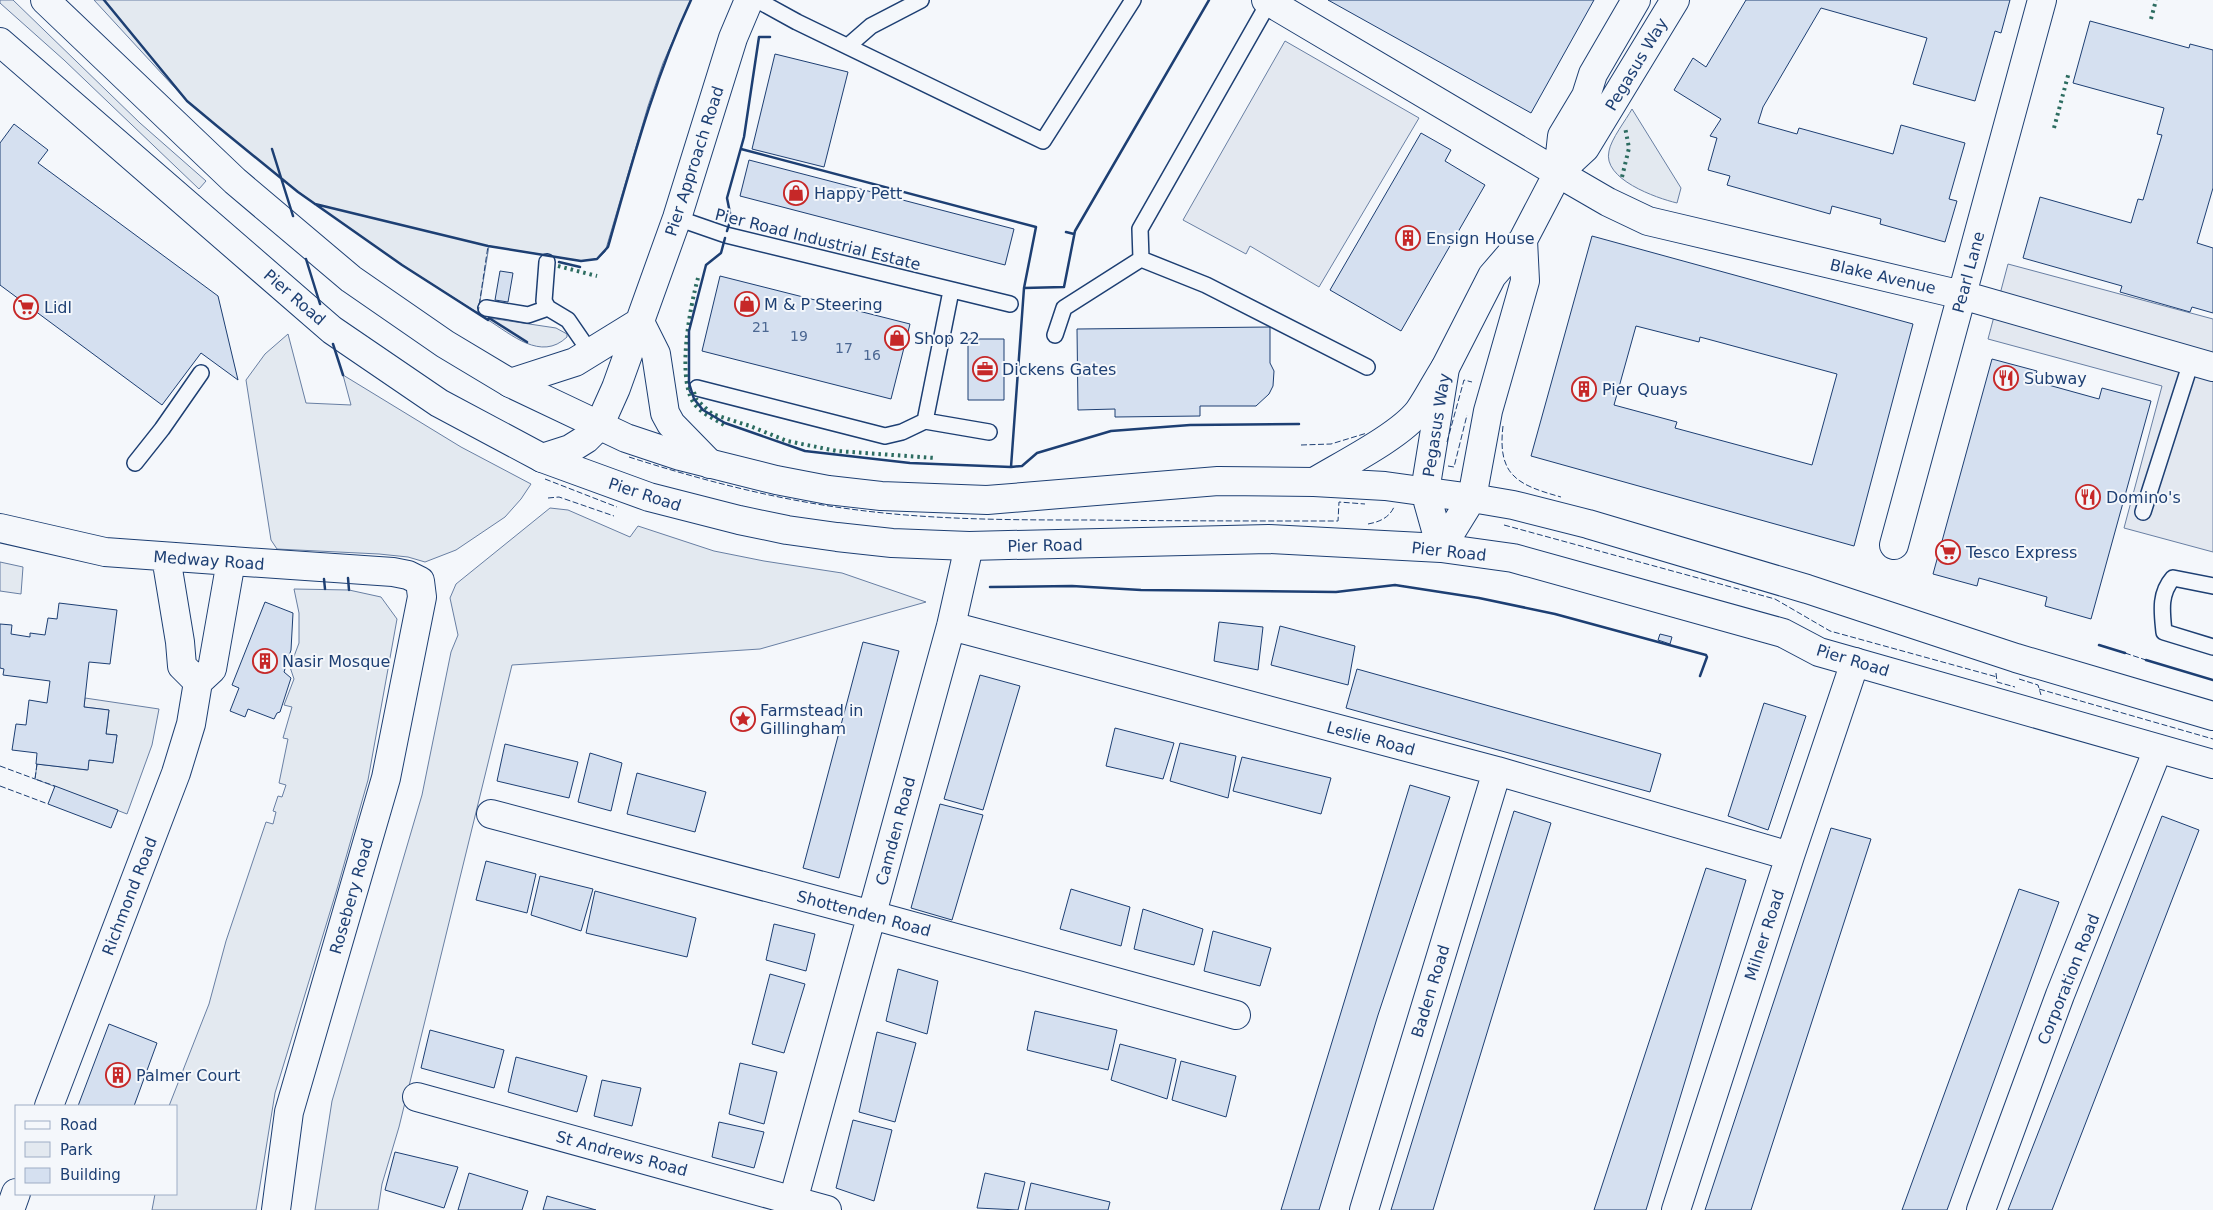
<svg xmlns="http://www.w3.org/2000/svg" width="2213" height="1210" font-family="'DejaVu Sans',sans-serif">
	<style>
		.green { fill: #e3e9f0; stroke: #687fa3 }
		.parking { fill: #e3e8f0; stroke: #687fa3 }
		.building { fill: #d5e0f0; stroke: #1d3f73; fill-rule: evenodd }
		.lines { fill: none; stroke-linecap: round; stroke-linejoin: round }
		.lane-casing { stroke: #1d3f73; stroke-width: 18 }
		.street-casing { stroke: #1d3f73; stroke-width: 30 }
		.secondary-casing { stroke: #1d3f73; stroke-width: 30 }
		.primary-casing { stroke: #1d3f73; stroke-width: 30 }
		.lane { stroke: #f4f7fb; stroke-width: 15 }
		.street { stroke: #f4f7fb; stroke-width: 28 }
		.secondary { stroke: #f4f7fb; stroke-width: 28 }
		.primary { stroke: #f4f7fb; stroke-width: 28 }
		.hedge { stroke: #2c6c60; stroke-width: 4; stroke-dasharray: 2.5 4; stroke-linecap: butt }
		.fence { stroke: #1d3f73; stroke-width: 1; stroke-dasharray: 6 2.5; stroke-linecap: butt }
		.wall { stroke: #1d3f73; stroke-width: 2.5 }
		.labels { text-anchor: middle; stroke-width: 4; stroke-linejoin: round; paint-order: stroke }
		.number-label { font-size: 14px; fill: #4b6792 }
		.street-label { font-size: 16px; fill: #1d3f73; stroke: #f4f7fb }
		.poi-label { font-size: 16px; fill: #1d3f73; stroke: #f4f7fb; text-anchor: start }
	</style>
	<rect width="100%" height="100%" fill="#f4f7fb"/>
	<path class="green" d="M0,0H13L140,123L206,181L199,189L64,60L0,3Z
		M94,0H691L663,63L648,106L605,252L597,259L581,261L489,246L478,313L402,265L298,192L187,101Z
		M1632,109L1681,188L1677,203C1656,198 1602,179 1609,151C1611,139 1626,120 1632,109Z
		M489,318L556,328L567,334V337C541,362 511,334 488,320Z
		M288,334L306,403L351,405L343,375L461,447L531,484L521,499L505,517L456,550L425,562L408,557L379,554L277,549L271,540L246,380L265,354Z
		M550,508L568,510L630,537L638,526L714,551L764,561L842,573L926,602L760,649L512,665L399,1127L382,1184L378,1210H315L332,1101L422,795L451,652L458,635L450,598L456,584Z
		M0,562L23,567L21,594L0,591Z
		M294,589L349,590L381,597L397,619L368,780L337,889L275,1093L256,1210H152L155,1194H176V1106H169L209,1004L226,941L266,822L273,824L276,812L273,811L278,796L282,797L286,785L279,783L288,739L283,738L292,707L284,705L294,679L290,667L299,643V613Z
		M85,698L159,709L152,745L127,814L35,779L37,764L87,770L89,760L113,762L117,735L106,734L109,710L84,707Z"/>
	<path class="parking" d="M1285,41L1419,118L1319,287L1250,246L1246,254L1183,220Z
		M2008,264L2213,319V552L2124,528L2162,386L1988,339Z"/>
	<path class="building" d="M1328,0H1594L1531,113Z
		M1746,0H2010L2001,33L1995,31L1975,101L1913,84L1927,38L1821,8L1763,107L1758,123L1797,134L1799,128L1893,154L1901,125L1965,143L1949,199L1957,201L1945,242L1880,224L1881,219L1832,206L1830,214L1727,185L1730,176L1708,170L1717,138L1710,136L1721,119L1674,90L1693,58L1706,67Z
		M2090,21L2189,48L2190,44L2213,50V188L2197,243L2213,248V313L2192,307L2190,312L2120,292L2122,286L2023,258L2040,197L2131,223L2138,199L2143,200L2162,135L2157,134L2164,108L2073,83Z
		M775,54L848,72L824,167L752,149Z
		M14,124L48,150L38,163L218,296L238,380L201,353L162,405L0,285V143Z
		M1421,133L1451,150L1445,161L1485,185L1401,331L1330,290Z
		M749,160L1014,229L1005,265L740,196Z
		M1592,236L1913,324L1854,546L1531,456ZM1636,326L1699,342L1700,337L1837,374L1812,465L1675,428L1677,422L1614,405Z
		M500,271L513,273L508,302L495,300Z
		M720,276L910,324L891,399L702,351Z
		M1270,327V363L1274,371L1273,386L1269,394L1256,406H1200V416L1115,417V409L1078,410L1077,329Z
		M968,339H1004V400H968Z
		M1992,359L2037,371L2034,381L2099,399L2102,388L2151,401L2091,619L2045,606L2047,597L1979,578L1977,586L1933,574Z
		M265,602L293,613L291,650L284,672L291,678L280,712L277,713L274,719L248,709L245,717L230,711L239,688L232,685Z
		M59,603L117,610L110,664L89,662L84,707L109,710L106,734L117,735L113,763L89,760L88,770L36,764L37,753L12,750L16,724L26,725L29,700L47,703L50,681L3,675L4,669L0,668V624L12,625L11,634L30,637V633L45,635L48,618L57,619Z
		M1219,622L1263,627L1258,670L1214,661Z
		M1280,626L1355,646L1348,685L1271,665Z
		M1660,634L1672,637L1670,644L1658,640Z
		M863,642L899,651L839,878L803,868Z
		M1357,669L1661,754L1650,792L1346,708Z
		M980,675L1020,686L983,810L944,799Z
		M1764,703L1806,716L1768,830L1728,816Z
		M1115,728L1174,743L1163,779L1106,766Z
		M1180,743L1236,756L1228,798L1170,781Z
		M505,744L578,762L569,798L497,781Z
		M590,753L622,763L611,811L578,802Z
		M1242,757L1331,778L1321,814L1233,791Z
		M637,773L706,792L695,832L627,814Z
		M1410,785L1450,797L1378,1015L1319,1210H1281Z
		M55,786L118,810L111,828L48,804Z
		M940,804L983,815L952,920L911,908Z
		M1514,811L1551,823L1433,1210H1391Z
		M2162,816L2199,830L2052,1210H2008Z
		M1831,828L1871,839L1751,1210H1705Z
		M486,861L536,874L527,913L476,900Z
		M1706,868L1746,880L1646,1210H1594Z
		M540,876L593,889L581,931L531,915Z
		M1071,889L1130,907L1121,946L1060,929Z
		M2019,889L2059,902L1947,1210H1902Z
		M595,891L696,918L687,957L586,933Z
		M1143,909L1203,929L1194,965L1134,949Z
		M774,924L815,934L806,971L766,960Z
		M1213,931L1271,948L1260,986L1204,971Z
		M898,969L938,981L927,1034L886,1021Z
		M770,974L805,984L784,1053L752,1044Z
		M1035,1011L1117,1030L1108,1070L1027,1050Z
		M109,1024L157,1043L134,1106H78Z
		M430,1030L504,1050L494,1088L421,1068Z
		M877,1032L916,1043L895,1122L859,1112Z
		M1120,1044L1176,1059L1167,1099L1111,1080Z
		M516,1057L587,1076L577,1112L508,1092Z
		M1181,1061L1236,1076L1226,1117L1172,1100Z
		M740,1063L777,1072L764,1124L729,1114Z
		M602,1080L641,1088L632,1126L594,1116Z
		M853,1120L892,1130L874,1201L836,1188Z
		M719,1122L764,1132L754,1168L712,1157Z
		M395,1152L458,1167L444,1208L385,1190Z
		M469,1173L528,1191L522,1210H458Z
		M985,1173L1025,1182L1018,1210L977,1208Z
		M1031,1183L1110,1202L1108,1210H1025Z
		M547,1196L596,1210H543Z"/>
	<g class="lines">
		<defs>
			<path id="lane" d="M757,0L797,22L1043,141L1133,0
				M1269,2L1140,229L1141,259L1206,285L1367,367
				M848,46L871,26L921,0
				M677,218L726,235L1010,304
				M547,262L544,301L548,308L568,320L590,352
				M486,308L528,315L548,308
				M1055,335L1064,308L1141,259
				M697,388L885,436L902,432L925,421L989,432
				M925,421L951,291
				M135,463L162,429L201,373
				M2143,512L2191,362
				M2213,586L2173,578C2159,594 2162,612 2164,632L2213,647"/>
			<path id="street" d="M1266,0L1558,173L1608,202L1648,221L1962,295L2213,367
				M1558,173L1562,136L1586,96L1593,74L1636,0
				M640,322L656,354L665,413L671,424L710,464
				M510,383L575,362L640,322
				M542,458L570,449L586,439L599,426L616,388L677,218L733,38L749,0
				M1425,491L1445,368L1492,276L1523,240L1558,173L1585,148L1675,0
				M1472,498L1488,411L1525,281L1523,240
				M1894,545L2042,0
				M231,561L393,572L408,575L420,581L422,597L386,778L289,1112L276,1210
				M951,626L1497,771L1790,856
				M491,814L872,915L1236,1015
				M417,1097L827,1210
				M793,1201L951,626L969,546
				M1364,1210L1497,771
				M1676,1210L1790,856L1855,662
				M1981,1210L2060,995L2158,749"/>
			<path id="secondary" d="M0,528L105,552L231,561L212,669L198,682L191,724L176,773L49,1106
				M166,557L180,642L182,666L198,682
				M10,1210L16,1193"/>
			<path id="primary" d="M45,0L235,181L351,279L445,344L510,383L626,438L680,456L776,480L828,490L881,496L987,500L1218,481L1314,482L1385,486L1472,498L1513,505L1588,524L1807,589L2016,658L2213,716
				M0,42L332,330L439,403L542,458L649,497L739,520L787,530L837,537L892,543L969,546L1269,539L1441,548L1513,558L1783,633L1819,652L2213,764
				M1314,482C1342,465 1400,436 1419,411C1428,398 1436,382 1445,368
				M1425,491L1441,548
				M1441,548L1472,498"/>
		</defs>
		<use href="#lane" class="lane-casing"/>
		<use href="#street" class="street-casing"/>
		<use href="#secondary" class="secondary-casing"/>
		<use href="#primary" class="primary-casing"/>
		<use href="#lane" class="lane"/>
		<use href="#street" class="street"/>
		<use href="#secondary" class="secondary"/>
		<use href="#primary" class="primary"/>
		<path class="hedge" d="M2151,19L2156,0
			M2054,128L2069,72
			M1622,177L1629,148L1625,127
			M558,266L597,276
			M698,278C690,307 677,375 693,402C700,413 713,418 724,425
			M694,392L696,399L712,414L750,426L787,441L837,451L935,458"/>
		<path class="fence" d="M478,313L488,246
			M1503,426C1497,476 1518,485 1561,497
			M1447,442L1464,380L1472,382
			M1301,445L1331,444L1367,433
			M629,457C701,480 774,499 850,509C930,520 1011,520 1092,520C1174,521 1256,521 1338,521L1339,502L1365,504
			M1448,466L1454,467L1467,415
			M545,479L617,507
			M548,498L559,497L614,516
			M1368,524C1379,522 1389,518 1394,507
			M1504,525L1775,599L1830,631L1997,677
			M2125,653L2146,660
			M1996,673L1997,682L2015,687
			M2019,679L2038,685L2041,695
			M2039,689L2213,739
			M37,764L35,779L55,786
			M0,766L35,779
			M0,786L48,804"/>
		<path class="wall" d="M104,0L187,101L217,126L298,192L402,265L488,320L489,318L527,342
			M272,149L293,216
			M741,149L1036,227L1024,288L1011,467
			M315,204L488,246L581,261L597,259L608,247C632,163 654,79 691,0
			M727,231L731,218L727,198L744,137L759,37H770
			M1066,232L1074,234
			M725,238L721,253L706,265L689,331V383L694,399L703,410L725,423L805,451L910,463L1011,467L1022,466L1037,453L1111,431L1190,425L1299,424
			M306,259L320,304
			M559,262L580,267
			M1024,288L1064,287L1075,231L1209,0
			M333,344L343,375
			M348,578L349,590
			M324,579L325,589
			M990,587L1072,586L1141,590L1336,592L1395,585L1479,598L1555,614L1706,655L1707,657L1700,676
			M2099,645L2125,653
			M2146,660L2213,680"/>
	</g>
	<defs>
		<symbol id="shop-ring" viewBox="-11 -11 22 22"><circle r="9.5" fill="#f4f7fb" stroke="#c62828" stroke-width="1.5"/><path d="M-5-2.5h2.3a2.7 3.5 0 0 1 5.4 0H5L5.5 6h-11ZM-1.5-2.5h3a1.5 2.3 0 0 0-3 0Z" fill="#c62828"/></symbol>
		<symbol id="building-ring" viewBox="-11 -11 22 22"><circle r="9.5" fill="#f4f7fb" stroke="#c62828" stroke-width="1.5"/><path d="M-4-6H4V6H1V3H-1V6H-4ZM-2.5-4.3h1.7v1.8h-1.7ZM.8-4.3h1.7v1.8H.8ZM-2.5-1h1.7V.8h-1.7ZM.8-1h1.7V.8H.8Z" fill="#c62828"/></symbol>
		<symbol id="supermarket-ring" viewBox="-11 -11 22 22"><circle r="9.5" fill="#f4f7fb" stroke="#c62828" stroke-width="1.5"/><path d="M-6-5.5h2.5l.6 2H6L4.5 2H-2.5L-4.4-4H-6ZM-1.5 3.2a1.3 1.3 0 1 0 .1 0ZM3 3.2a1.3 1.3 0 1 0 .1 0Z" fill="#c62828"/></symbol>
		<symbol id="office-ring" viewBox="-11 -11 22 22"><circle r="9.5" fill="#f4f7fb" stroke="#c62828" stroke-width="1.5"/><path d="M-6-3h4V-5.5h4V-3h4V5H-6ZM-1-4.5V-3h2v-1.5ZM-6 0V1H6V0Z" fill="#c62828"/></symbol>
		<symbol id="restaurant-ring" viewBox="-11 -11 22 22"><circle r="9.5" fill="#f4f7fb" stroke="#c62828" stroke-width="1.5"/><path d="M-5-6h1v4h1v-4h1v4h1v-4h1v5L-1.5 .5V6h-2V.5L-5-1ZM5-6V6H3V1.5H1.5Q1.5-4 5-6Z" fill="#c62828"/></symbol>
		<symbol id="sight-ring" viewBox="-11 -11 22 22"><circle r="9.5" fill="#f4f7fb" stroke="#c62828" stroke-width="1.5"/><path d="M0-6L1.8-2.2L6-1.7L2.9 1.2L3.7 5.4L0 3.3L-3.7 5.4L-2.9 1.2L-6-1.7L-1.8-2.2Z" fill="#c62828"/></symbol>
	</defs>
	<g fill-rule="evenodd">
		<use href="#shop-ring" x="782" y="179" width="28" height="28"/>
		<use href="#building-ring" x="1394" y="224" width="28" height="28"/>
		<use href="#shop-ring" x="733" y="290" width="28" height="28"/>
		<use href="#supermarket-ring" x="12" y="293" width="28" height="28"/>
		<use href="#shop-ring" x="883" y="324" width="28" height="28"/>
		<use href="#office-ring" x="971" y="355" width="28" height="28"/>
		<use href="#restaurant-ring" x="1992" y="364" width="28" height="28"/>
		<use href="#building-ring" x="1570" y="375" width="28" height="28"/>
		<use href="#restaurant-ring" x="2074" y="483" width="28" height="28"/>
		<use href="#supermarket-ring" x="1934" y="538" width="28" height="28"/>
		<use href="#building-ring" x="251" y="647" width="28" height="28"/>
		<use href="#sight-ring" x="729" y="705" width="28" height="28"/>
		<use href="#building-ring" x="104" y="1061" width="28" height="28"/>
	</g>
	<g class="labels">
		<g class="number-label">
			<text x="761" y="332">21</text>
			<text x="799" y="341">19</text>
			<text x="844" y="353">17</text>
			<text x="872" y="360">16</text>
		</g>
		<g class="street-label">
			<text transform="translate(1636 64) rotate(-59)" y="6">Pegasus Way</text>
			<text transform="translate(694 161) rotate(-72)" y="6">Pier Approach Road</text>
			<text transform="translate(818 239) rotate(14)" y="6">Pier Road Industrial Estate</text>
			<text transform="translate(1968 272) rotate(-75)" y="6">Pearl Lane</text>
			<text transform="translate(1883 276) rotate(13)" y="6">Blake Avenue</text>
			<text transform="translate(295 297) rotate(41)" y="6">Pier Road</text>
			<text transform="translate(1436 425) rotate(-81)" y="6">Pegasus Way</text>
			<text transform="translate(645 494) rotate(18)" y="6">Pier Road</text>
			<text transform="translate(1045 545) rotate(-1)" y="6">Pier Road</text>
			<text transform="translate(1449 551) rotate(6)" y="6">Pier Road</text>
			<text transform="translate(209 560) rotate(4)" y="6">Medway Road</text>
			<text transform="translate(1853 660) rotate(17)" y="6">Pier Road</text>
			<text transform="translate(1371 738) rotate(15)" y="6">Leslie Road</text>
			<text transform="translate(895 831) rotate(-75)" y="6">Camden Road</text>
			<text transform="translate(129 896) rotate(-69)" y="6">Richmond Road</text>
			<text transform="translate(351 896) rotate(-74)" y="6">Rosebery Road</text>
			<text transform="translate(864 913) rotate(15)" y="6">Shottenden Road</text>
			<text transform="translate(1764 935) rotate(-72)" y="6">Milner Road</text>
			<text transform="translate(2068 979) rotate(-68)" y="6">Corporation Road</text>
			<text transform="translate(1430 991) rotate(-73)" y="6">Baden Road</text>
			<text transform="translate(622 1153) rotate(15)" y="6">St Andrews Road</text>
		</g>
		<g class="poi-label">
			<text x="814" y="199">Happy Pett</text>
			<text x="1426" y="244">Ensign House</text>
			<text x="764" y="310">M &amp; P Steering</text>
			<text x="44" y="313">Lidl</text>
			<text x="914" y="344">Shop 22</text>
			<text x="1002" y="375">Dickens Gates</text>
			<text x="2024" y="384">Subway</text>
			<text x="1602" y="395">Pier Quays</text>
			<text x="2106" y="503">Domino's</text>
			<text x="1966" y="558">Tesco Express</text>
			<text x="282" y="667">Nasir Mosque</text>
			<text x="760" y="716">Farmstead in<tspan x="760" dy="18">Gillingham</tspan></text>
			<text x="136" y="1081">Palmer Court</text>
		</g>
	</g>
	<rect x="15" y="1105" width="162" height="90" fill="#f4f7fb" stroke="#9eadc5"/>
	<rect x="25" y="1121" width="25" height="8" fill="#f4f7fb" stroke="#9eadc5"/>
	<text x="60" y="1130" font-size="15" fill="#1d3f73">Road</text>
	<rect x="25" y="1142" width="25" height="15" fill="#e3e9f0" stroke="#9eadc5"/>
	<text x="60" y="1155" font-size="15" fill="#1d3f73">Park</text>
	<rect x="25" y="1168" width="25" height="15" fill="#d5e0f0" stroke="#9eadc5"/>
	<text x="60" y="1180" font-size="15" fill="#1d3f73">Building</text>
</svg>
